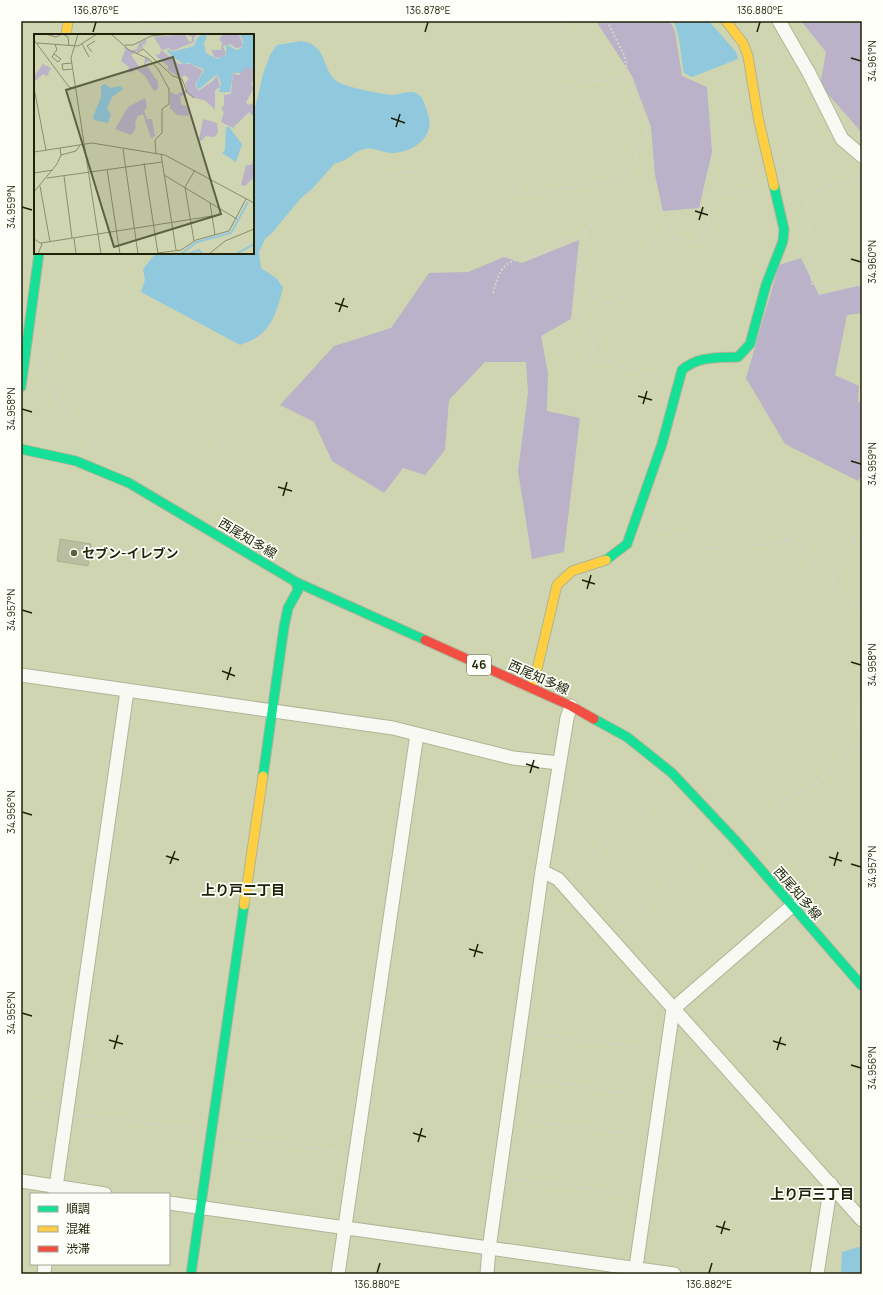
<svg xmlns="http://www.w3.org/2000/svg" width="883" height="1295" font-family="Manrope,'Noto Sans JP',sans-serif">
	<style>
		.forest { fill: #b9b2c8 }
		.water { fill: #90c8dd }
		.building { fill: #babea1; stroke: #acb093 }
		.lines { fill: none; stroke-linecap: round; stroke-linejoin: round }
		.street-casing { stroke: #b0b497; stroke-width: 15 }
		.fast-casing { stroke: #b0b497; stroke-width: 11 }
		.slow-casing { stroke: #b0b497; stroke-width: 11 }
		.jam-casing { stroke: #b0b497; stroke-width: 11 }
		.path { stroke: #d3d4c9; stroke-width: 2; stroke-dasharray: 2 2; stroke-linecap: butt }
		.street { stroke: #f8f9f3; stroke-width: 13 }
		.fast { stroke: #16e098; stroke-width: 9 }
		.slow { stroke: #ffcf43; stroke-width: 9 }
		.jam { stroke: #f24e42; stroke-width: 9 }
		.ticks { fill: none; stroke: #1f2208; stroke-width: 1.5 }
		.poi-dot { fill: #5d6143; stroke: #fdfff8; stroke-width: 1.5 }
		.labels { text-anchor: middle; stroke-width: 3.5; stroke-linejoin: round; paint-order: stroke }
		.shield { fill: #fdfff8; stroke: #626450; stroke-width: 1 }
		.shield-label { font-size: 12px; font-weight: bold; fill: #1f2208 }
		.street-label { font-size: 13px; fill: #1f2208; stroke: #fdfff8 }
		.poi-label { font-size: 13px; font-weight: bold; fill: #1f2208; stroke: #fdfff8; text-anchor: start }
		.neighbourhood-label { font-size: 14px; font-weight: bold; fill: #1f2208; stroke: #fdfff8 }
		.inset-river { fill: none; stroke: #90c8dd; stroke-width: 2 }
		.inset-road { fill: none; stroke: #898d6d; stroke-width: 1 }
		.view { fill: #5d6143; fill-opacity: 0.15; stroke: #5d6143; stroke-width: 2 }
		.inset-edge { fill: none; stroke: #1f2208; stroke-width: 2 }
		.neatline { fill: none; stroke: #1f2208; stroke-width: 1.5 }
		.ticks-label { font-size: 10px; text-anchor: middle; fill: #1f2208 }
	</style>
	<rect width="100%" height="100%" fill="#d0d5b1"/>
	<path class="forest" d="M596,21H670L675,32L682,76L707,87L712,152L699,208L663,211L655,175L651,127L632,76Z
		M801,21H862V133L820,85L826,52Z
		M579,240L571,319L541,336L548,373L547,411L580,418L564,552L532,559L518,471L528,393L526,362H485L449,400L445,450L425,475L403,468L384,493L332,461L314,422L280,405L334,346L391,328L429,273L468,272L504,257L522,263Z
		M801,258L819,295L862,285V313L847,315L835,375L859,386L858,401L862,403V474L858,481L785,444L746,378L779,265Z"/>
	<path class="water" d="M673,21H709L736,52L738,59L692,77L684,73C680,56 681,35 673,21Z
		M301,41C331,45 319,74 342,84C351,88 382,94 392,95C399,95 410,90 416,93C424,97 425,106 428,114C436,137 412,153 391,153C382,152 372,147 364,149C351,152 350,161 335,163L312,189L301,198L272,233L265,239L259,252L261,268L276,278L283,287C276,316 270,336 240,345L141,292L145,280L143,269L156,253H253V117L263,74L271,53L277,45Z
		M862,1246V1274H841L842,1252Z"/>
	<path class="building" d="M60,539L91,544L88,566L57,561Z"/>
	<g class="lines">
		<defs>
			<path id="street" d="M779,21L809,73L842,139L862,156
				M21,675L393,728L513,758L559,763
				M542,871L558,879L862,1220
				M21,1181L105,1194
				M55,1194L127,691
				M169,1203L674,1274
				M44,1274L45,1264
				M338,1274L417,734
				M487,1274L489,1249L542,871L567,718L571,706
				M635,1274L673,1009L792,906
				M817,1274L831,1184"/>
			<path id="fast" d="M21,387L39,253
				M21,449L76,461L129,483L296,582L425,640
				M606,560L627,544L662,444L682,370C698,356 717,358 738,357L750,344L766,285L783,241L784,229L774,186
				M594,719L627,737L672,773L736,841L862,986
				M263,776L284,627L288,608L298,590L296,582
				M191,1274L244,905"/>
			<path id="slow" d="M726,21L743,43L748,56L758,117L774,186
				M66,35L68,21
				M530,688L535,678L557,585L572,571L606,560
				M244,905L263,776"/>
			<path id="jam" d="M425,640L571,706L594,719"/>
		</defs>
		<use href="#street" class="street-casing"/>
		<use href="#fast" class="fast-casing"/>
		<use href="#slow" class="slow-casing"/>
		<use href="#jam" class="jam-casing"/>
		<path class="path" d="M133,21C145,30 155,36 164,21
			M191,21L205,32L213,35
			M607,21L624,55L632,92L645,119L647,131L642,143L638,148L632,169L615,184L586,231L575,302C577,318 584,326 595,338L591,359L610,362L657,378L660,392
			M228,35L246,22
			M512,66L525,59L571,21
			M562,88L588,81H607L628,76
			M500,166C506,182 513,191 530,195L623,177
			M385,176L389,174L410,173L445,159
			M662,218L673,231V236
			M797,224L808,227L810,230L808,254L812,284L823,288L862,285
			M808,227C809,218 806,208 807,199C808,188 850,184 862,176
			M580,268H584C589,275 584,284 591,294C595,299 600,302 607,302C629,301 629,280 638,264C644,253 654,245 663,236C676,236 689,245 701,241L708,221L709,206L716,196L760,187
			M493,293C502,255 514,262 544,253C551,251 554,246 559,242C568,238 577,236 585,231
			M39,365L83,323
			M40,365C57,403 81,439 119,460
			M55,394L103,348
			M174,492L217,452L224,441L238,431
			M649,524L685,537L697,545L709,549H717L739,558C744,555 744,550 749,547C756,542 763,546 770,544C776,543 783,540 788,541C812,544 815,574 833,586
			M862,529C855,539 826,576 834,587C841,595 854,604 862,612
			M787,541L790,528
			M756,543L771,507
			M587,552L590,544L589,538
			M601,578L606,589
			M862,697C854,709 857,725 862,737
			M859,745L862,748
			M748,831L788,798L814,785L862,742
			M570,874L656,801
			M616,925L641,909L705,854
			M531,1033L639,1048
			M525,1079L629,1093
			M21,1100L55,1105
			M78,1114L196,1129
			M519,1119L627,1133
			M226,1136L339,1152
			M511,1178L622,1194
			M325,1182L326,1150"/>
		<use href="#street" class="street"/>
		<use href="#fast" class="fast"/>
		<use href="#slow" class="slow"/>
		<use href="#jam" class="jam"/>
	</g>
	<path class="ticks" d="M93,32L96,22M425,32L428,22M757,32L760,22M851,58L861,61M391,118L405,123M396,127L400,114M22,207L32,210M695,211L708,215M699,220L703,207M851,259L861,262M335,303L348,307M339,312L344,298M638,396L652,400M643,404L647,391M22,409L32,412M851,461L861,464M278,487L292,491M283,496L287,482M582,580L595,584M587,589L591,575M22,610L32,613M851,662L861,665M222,671L235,676M227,680L231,667M526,764L539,768M530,773L534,760M22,812L32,815M166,856L179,860M829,857L842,861M170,864L175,851M851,864L861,867M834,866L838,852M469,949L483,953M474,957L478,944M22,1013L32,1016M109,1040L123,1044M773,1041L786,1045M114,1049L118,1035M777,1050L781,1037M851,1065L861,1068M413,1133L426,1137M418,1142L422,1128M716,1226L730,1230M721,1234L725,1221M377,1273L380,1263M709,1273L712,1263"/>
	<circle class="poi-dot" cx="74" cy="553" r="4"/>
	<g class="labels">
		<rect class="shield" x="467" y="655" width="24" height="20" rx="3"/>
		<g class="shield-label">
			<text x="479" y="669">46</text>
		</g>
		<g class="street-label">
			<text transform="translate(248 538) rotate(31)" y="5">西尾知多線</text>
			<text transform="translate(539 677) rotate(24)" y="5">西尾知多線</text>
			<text transform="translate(798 893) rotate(49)" y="5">西尾知多線</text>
		</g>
		<g class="poi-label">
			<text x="82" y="558">セブン-イレブン</text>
		</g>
		<g class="neighbourhood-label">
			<text x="243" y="895">上り戸二丁目</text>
			<text x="812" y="1199">上り戸三丁目</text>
		</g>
	</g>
	<g transform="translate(34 34)">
		<rect width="220" height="220" fill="#d0d5b1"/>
		<path d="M151,0L155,8L158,7V3L154,1L164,0L160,3V8L138,17L135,14L128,16L120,3ZM189,0H204L208,7V13L202,14L196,10L189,12L192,20L188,23L181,24L177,16H187L188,8L185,6ZM113,5L111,11L108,10L109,14L97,21L107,35L110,32L111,23L114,25L116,28H112L113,32L124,48V55L120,57L111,42L102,35L97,39L94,37L95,33L87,27L91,16L90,12L96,17L103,15L105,9ZM127,16L145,30H157L169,37L161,50L164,57L179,47L183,41L186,53L181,56V76L172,67L158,63L153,59L146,63L147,70L156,74L154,82L143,81L136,74V59L138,58L142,61L153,55L151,49L155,45L151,41L147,44L134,36V32L121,21L126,20ZM9,30L17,34L13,42L9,40L0,48V42ZM217,32L220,34V44L217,51L220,54L212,68L214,71L220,69V83L215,78L199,94L187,88L190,78L187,74L190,71V61L197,60L199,40L205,41L212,33ZM111,64L113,73L110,77L113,85H118L121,102L117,104L109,80L104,82L101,88L102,94L97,101L81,95L94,73ZM169,85L183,89L184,99L180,103L172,102L167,107L165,106ZM220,125V143L211,152L207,151L212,131H217Z" fill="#b9b2c8"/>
		<path d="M169,0L173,2L170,10L172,19L183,25L192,21V10L202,16L208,14L209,7L206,0H220V35L213,33L207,39H199L196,58H185L187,49L183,40L164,56L162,49L170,37L169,35L155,29L149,30L133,18L134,15L138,18L160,12L163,4ZM71,50L76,54L86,52L89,55L78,63L73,75L77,80L74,89L60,86L59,83L67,63V52ZM192,93H195L208,110L202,128L188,119L191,116Z" fill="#90c8dd"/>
		<path class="inset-river" d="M147,220L163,208L197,199L214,168M155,220L165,216L168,220M202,220L220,210"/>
		<path class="inset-road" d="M11,0L22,3L28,0M29,0L34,3L35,12M44,0L37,24L67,220M77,0L95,16L115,25L124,35L135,55V70L128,75V99L121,106L122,120M0,6L35,53L40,54M3,9L44,12L63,0M48,10L55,23M91,11H99L117,2L136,0M58,18L53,12L61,7M103,19L109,15L139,42L148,45L153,58L160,64M20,20L18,23L24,28L27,25L20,20V19L23,16L21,10M38,29L28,30L29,36L38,35M0,54L12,116M89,115L104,220M0,118L58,109L131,121L220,169M127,120L142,216M27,121L42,117L46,111M110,129L124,220M73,135L86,220M0,139L19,136M130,141L203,185M30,142L38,204M13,144L128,128M6,152L16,208M0,158L23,130L27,121L26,114M176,169L181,201M40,204L42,220M0,205L8,210L4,220M160,207L151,153L161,136M7,209L178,182M124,219L147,216L162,206L195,197L212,165M175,220L191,207L220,195"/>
		<path class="view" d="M139,23L187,180L80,213L32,56Z"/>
		<rect width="220" height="220" class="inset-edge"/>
	</g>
	<rect width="883" height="1295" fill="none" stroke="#fdfff8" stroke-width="44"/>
	<rect x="30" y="1193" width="140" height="72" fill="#fdfff8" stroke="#a4a798"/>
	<rect x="38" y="1206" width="20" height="6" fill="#16e098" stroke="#a4a798"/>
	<text x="66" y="1213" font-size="12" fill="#1f2208">順調</text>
	<rect x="38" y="1226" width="20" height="6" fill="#ffcf43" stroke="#a4a798"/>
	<text x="66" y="1233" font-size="12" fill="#1f2208">混雑</text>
	<rect x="38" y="1246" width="20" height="6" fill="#f24e42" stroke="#a4a798"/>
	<text x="66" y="1253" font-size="12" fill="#1f2208">渋滞</text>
	<rect x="22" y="22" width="839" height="1251" class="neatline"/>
	<g class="ticks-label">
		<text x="96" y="14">136.876°E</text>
		<text x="428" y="14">136.878°E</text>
		<text x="760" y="14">136.880°E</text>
		<text transform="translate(872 61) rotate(-90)" y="4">34.961°N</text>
		<text transform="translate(11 207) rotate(-90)" y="4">34.959°N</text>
		<text transform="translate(872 262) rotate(-90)" y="4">34.960°N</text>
		<text transform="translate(11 409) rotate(-90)" y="4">34.958°N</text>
		<text transform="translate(872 464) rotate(-90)" y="4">34.959°N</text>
		<text transform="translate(11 610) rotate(-90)" y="4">34.957°N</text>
		<text transform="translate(872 665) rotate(-90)" y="4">34.958°N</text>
		<text transform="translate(11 812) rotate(-90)" y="4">34.956°N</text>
		<text transform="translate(872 867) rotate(-90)" y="4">34.957°N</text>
		<text transform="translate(11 1013) rotate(-90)" y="4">34.955°N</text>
		<text transform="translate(872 1068) rotate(-90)" y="4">34.956°N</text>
		<text x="377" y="1288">136.880°E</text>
		<text x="709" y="1288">136.882°E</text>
	</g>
</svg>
